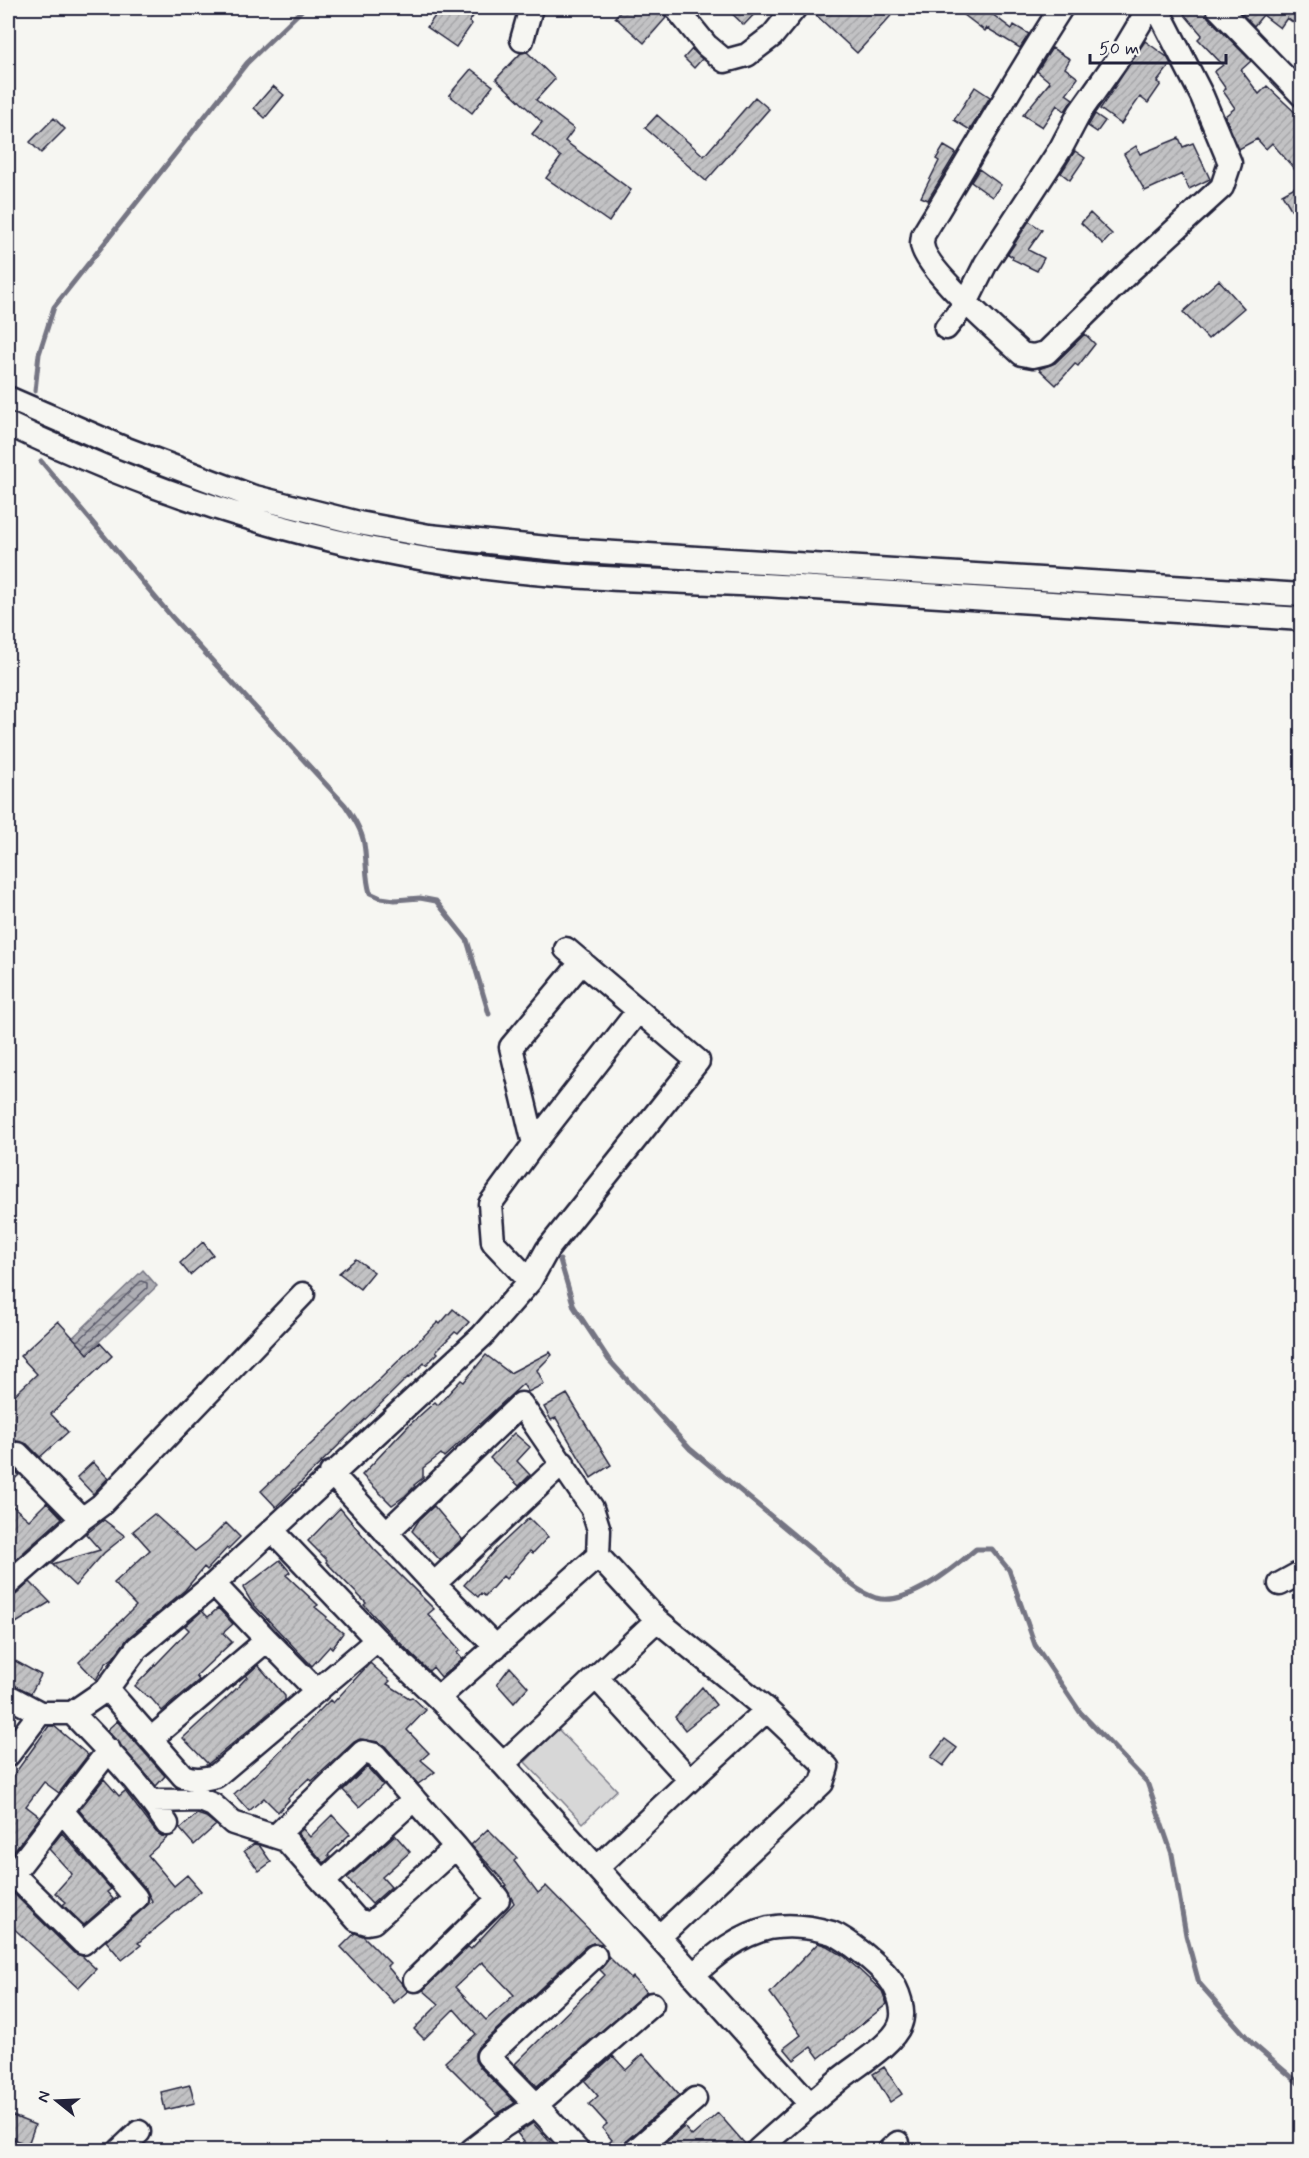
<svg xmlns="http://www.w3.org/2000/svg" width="1309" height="2158" font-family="Mynerve,sans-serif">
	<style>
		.pitch { fill: #d7d7d7; stroke: #7c7c89; stroke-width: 1.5 }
		.water { fill: url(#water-waves); stroke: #757583; stroke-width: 1.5 }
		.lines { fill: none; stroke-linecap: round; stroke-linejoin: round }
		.shore { stroke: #5a5a6b; stroke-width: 1.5 }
		.stream { stroke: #757583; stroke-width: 5 }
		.building { fill: url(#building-hatch); stroke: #22223b; stroke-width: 1.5; fill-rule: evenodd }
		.minor-casing { stroke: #22223b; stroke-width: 27 }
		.minor { stroke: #f6f6f2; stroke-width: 22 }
	</style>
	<defs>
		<pattern id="water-waves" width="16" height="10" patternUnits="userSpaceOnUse" patternTransform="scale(1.5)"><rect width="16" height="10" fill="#adadb3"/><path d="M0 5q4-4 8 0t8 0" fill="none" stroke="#8c8c93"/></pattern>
		<pattern id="building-hatch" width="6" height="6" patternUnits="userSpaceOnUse" patternTransform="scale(1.5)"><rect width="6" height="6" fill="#c2c2c4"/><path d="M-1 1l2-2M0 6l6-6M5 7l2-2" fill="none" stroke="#a6a6a9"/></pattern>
	</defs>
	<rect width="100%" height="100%" fill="#f6f6f2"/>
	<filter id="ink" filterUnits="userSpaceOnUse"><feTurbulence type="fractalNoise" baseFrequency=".0167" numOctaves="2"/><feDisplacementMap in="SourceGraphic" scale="12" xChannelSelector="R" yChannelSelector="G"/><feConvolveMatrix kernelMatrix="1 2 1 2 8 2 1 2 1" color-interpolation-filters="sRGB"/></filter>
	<g filter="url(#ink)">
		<path class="pitch" d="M558,1729L617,1790L583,1823L525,1762Z"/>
		<path class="water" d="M143,1270L157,1286L81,1359L66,1344Z"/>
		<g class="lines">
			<path class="shore" d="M78,1341L141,1281L147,1283V1288L84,1347"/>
			<path class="stream" d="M35,391L39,354L54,307L247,63L304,8
				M41,461L171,616L345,805C353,817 362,830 364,844C367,861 365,877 370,893L381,898L395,900L420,898L436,901L467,940L489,1014
				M560,1260L574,1307L609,1360L690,1449L835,1569C847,1581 858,1592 876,1598C907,1607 954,1568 976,1549H992L1009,1570L1035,1645L1080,1712L1147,1782L1172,1854L1186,1935L1199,1983L1252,2043L1302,2086"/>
		</g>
		<path class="building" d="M441,8H479L469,22L472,24L456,47L427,27Z
			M624,8H661L666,18L644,43L615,17Z
			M726,8H760L744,25Z
			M822,8H898L857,53L816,15Z
			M955,8H984L1012,29L1014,25L1029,34L1020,48L987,28L985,31Z
			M1179,8H1205L1208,17L1251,61L1241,70L1259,94L1267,86L1302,119V178L1272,143L1266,149L1257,139L1239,149L1225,116L1235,108L1223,91L1226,89L1214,72L1223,65L1198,39L1202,35Z
			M1236,8H1302V29L1287,18L1280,28L1263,15L1254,26Z
			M1145,41L1167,57L1171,64L1157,82L1161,84L1148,103L1140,97L1121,124L1100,109Z
			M1052,48L1070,59L1065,68L1078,78L1066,94L1073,99L1065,111L1057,105L1042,127L1023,115L1050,82L1037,71Z
			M692,49L702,59L694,68L684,58Z
			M527,52L555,79L536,100L574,129L565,141L631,190L609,222L546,178L561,157L532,134L542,122L496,79L521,53Z
			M471,69L493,86L472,113L449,95Z
			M273,86L284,95L265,118L254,108Z
			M975,87L990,97L970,130L954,120Z
			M755,97L769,109L706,181L645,128L657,115L704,156Z
			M1095,114L1105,121L1097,132L1088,126Z
			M54,118L65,129L41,153L30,142Z
			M1179,138L1183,147L1193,143L1210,179L1189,189L1182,174L1145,191L1124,154L1136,146L1140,154Z
			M944,146L956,153L928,200L921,197L939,161L936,159Z
			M1075,151L1085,158L1070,180L1061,173Z
			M979,169L1001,185L992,197L971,182Z
			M1302,183V227L1282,194Z
			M1090,213L1112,234L1103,244L1081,223Z
			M1029,221L1042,230L1028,250L1044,258L1037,271L1012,259L1013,257L1008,254Z
			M1219,280L1244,308L1208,339L1183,312Z
			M1085,334L1095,344L1078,366L1075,364L1056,385L1039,369L1055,363Z
			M203,1242L213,1255L190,1275L180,1263Z
			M356,1259L374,1272L360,1289L339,1273Z
			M453,1309L469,1322L458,1334L455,1332L436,1351L438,1353L426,1365L424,1363L409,1378L408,1377L276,1507L261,1491L375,1384L438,1322L440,1324Z
			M58,1321L88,1354L100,1343L112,1356L51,1414L68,1432L40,1457L27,1444L16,1441L8,1431V1401L37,1374L20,1356Z
			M550,1352L552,1355L537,1370L544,1384L528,1392L523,1384L444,1457L441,1454L423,1468V1478L414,1485L415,1486L405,1496L392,1505L362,1475L408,1426L435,1402L438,1405L461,1380L464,1382L486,1355L510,1373Z
			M567,1394L611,1465L591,1478L556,1418L551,1420L544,1407Z
			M514,1433L530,1447L517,1461L530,1475L519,1486L490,1458Z
			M8,1462L19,1475L8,1485Z
			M93,1462L108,1478L93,1494L77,1477Z
			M8,1502L29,1520L47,1502L62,1518L15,1560L8,1551Z
			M434,1506L462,1539L440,1560L412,1531L419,1520Z
			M340,1508L374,1549L434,1609L428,1614L460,1650L457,1653L462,1659L441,1677L433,1667L429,1671L387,1630L364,1605L366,1603L326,1562L327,1560L308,1541Z
			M154,1514L195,1551L208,1541L226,1523L240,1537L228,1549L227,1548L207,1570L204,1567L185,1590L128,1638L113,1658L105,1664L96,1680L79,1662L136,1606L114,1583L150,1550L133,1531Z
			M529,1518L548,1537L533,1553L530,1551L506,1579L503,1576L485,1596L481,1593L478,1597L464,1585L496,1549Z
			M104,1520L125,1536L104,1553L75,1586L52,1564L100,1550L86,1534Z
			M280,1560L290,1572L286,1575L318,1605L315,1607L327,1617L326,1619L343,1633L332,1648L330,1646L312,1666L252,1603L243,1588Z
			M30,1582L50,1602L8,1628V1599L17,1594Z
			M218,1608L233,1624L223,1633L232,1642L196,1676L199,1680L162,1711L150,1697L149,1698L135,1686L189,1630L185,1626L202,1611L208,1617Z
			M8,1657L41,1675L31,1693L8,1683Z
			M370,1663L390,1681L387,1684L409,1698L412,1697L426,1710L407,1730L429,1753L421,1760L435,1772L418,1784L385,1746L378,1742L360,1739L354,1742L312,1781L309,1778L288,1798L289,1800L278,1812L264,1798L249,1811L234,1794L273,1758L330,1700L333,1703Z
			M258,1665L285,1696V1700L208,1764L183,1738L235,1690L247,1677L246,1676Z
			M510,1667L528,1687L514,1703L497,1684Z
			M702,1687L716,1705L685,1730L675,1717Z
			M117,1721L165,1776L156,1786L107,1730Z
			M49,1726H54L88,1755L59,1793L44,1782L26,1806L40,1817L13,1852L8,1847V1783Z
			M945,1739L957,1748L943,1766L931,1757Z
			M367,1767L383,1785L359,1807L343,1790Z
			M104,1779L119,1796L125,1791L156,1832L162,1836L168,1837L148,1855L174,1886L187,1875L201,1891L138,1943L141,1945L122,1960L106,1941L152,1901L146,1889L79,1810Z
			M197,1814L206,1817L216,1825L194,1845L180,1829Z
			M332,1815L350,1834L328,1855L330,1857L324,1863L298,1833L303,1829L310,1837Z
			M488,1829L517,1858L514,1861L538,1893L546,1886L603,1944L593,1943L586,1946L478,2047L475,2053V2060L478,2065L515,2103L497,2114L445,2062L476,2034L454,2009L424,2039L414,2029L439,2004L423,1990L468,1947L471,1949L514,1903L505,1886L507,1885L471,1845ZM482,1962L514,1995L486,2020L455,1987Z
			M62,1833L111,1889L107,1892L113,1899L84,1925L63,1905L66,1902L55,1893L72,1874L49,1849Z
			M395,1835L410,1852L382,1877L391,1887L372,1904L347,1878Z
			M254,1844L259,1845L271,1862L259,1871L244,1851Z
			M8,1888L74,1953L82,1956L96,1969L78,1988L8,1923Z
			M355,1933L363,1936L390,1963L387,1966L408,1991L394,2003L341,1947Z
			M818,1943L827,1946L844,1956L882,1991L887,2004L819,2058L811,2047L794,2060L784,2048L801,2035L770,1993Z
			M608,1956L631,1979L633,1977L647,1992L537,2086L515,2064L605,1975L600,1970L608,1960Z
			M643,2054L679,2095L627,2140L623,2151H601L612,2140L602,2128L607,2124L589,2104L598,2096L585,2081L613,2056L626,2070Z
			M884,2067L902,2094L890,2102L873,2074Z
			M190,2085L195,2103L165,2110L161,2092Z
			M718,2113L746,2145L745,2151H656L684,2127L692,2136Z
			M8,2114L35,2125L28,2145L8,2137Z
			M533,2123L558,2151H531L517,2133Z"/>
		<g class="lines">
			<defs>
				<path id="minor" d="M676,8L706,45L725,61L747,55L772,36L795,8
					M1061,8C1013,82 970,159 923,235C923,238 922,241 922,244C924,269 1002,336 1022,354L1033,356L1046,353L1130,271L1222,187L1230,163L1202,96L1157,8
					M1218,8L1302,95
					M522,40L531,8
					M946,328L966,303L986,263L1061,148L1080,112L1124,50L1149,8
					M8,398L121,447L251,496L359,523L429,536L567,550L1302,595
					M8,424C158,496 321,548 488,568C591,581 695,581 799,587C966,597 1134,608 1302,619
					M534,1144L511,1047L582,962
					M530,1281L493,1242L490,1204L534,1144L638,1011
					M18,1454L82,1519
					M331,1473L434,1584L496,1647
					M272,1530L377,1640L438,1698L503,1764L810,2104
					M386,1533L521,1404L592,1508L599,1530L598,1556L438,1698
					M598,1556L657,1620L767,1710L827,1767L822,1783L659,1937
					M8,1584L82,1519L101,1505L303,1294
					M434,1584L563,1463
					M1280,1584L1302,1572
					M267,1640L317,1691
					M597,1678L690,1780
					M107,1689L183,1776C195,1781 203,1779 216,1776L377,1640
					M8,1696L40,1713H72C106,1748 140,1783 167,1824
					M72,1713L107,1689L137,1648L214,1584L482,1336L530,1281L547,1250L698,1061L566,949
					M152,1738L267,1640L214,1584
					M8,1755L40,1713
					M503,1764L657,1620
					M152,1801L201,1800L213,1805L233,1823L286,1840L357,1920L367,1923L373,1922L456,1847
					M62,1811L136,1898L83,1943L13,1874L109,1750
					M276,1836L363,1752L375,1755L456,1847L498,1899L415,1980
					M597,1868L690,1780L767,1710
					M323,1882L414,1799
					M693,1975C716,1954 739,1935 769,1928C790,1924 812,1927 832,1933C847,1939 879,1965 889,1978C898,1989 906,2011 900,2025C892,2045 857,2065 840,2079C812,2102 785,2126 758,2150
					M120,2150L139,2132
					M472,2150L502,2127L536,2105L652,2004
					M577,2150L536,2105L488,2056L595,1956
					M636,2150L695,2099
					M890,2150L898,2143"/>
			</defs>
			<use href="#minor" class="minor-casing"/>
			<use href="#minor" class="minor"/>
		</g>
	</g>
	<rect width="1309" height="2158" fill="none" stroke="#f6f6f2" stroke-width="30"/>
	<rect x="15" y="15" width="1279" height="2128" fill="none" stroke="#22223b" stroke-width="2" filter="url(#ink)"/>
	<g transform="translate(57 2101) rotate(288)" stroke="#f6f6f2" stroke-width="4.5" paint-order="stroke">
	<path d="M0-4.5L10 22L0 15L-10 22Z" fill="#22223b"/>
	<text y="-9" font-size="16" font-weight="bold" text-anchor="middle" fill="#22223b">N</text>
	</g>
	<path d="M1090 54v9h136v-9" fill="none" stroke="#22223b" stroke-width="3"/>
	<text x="1099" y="54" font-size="18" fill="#22223b" stroke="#f6f6f2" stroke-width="4.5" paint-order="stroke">50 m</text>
</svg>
